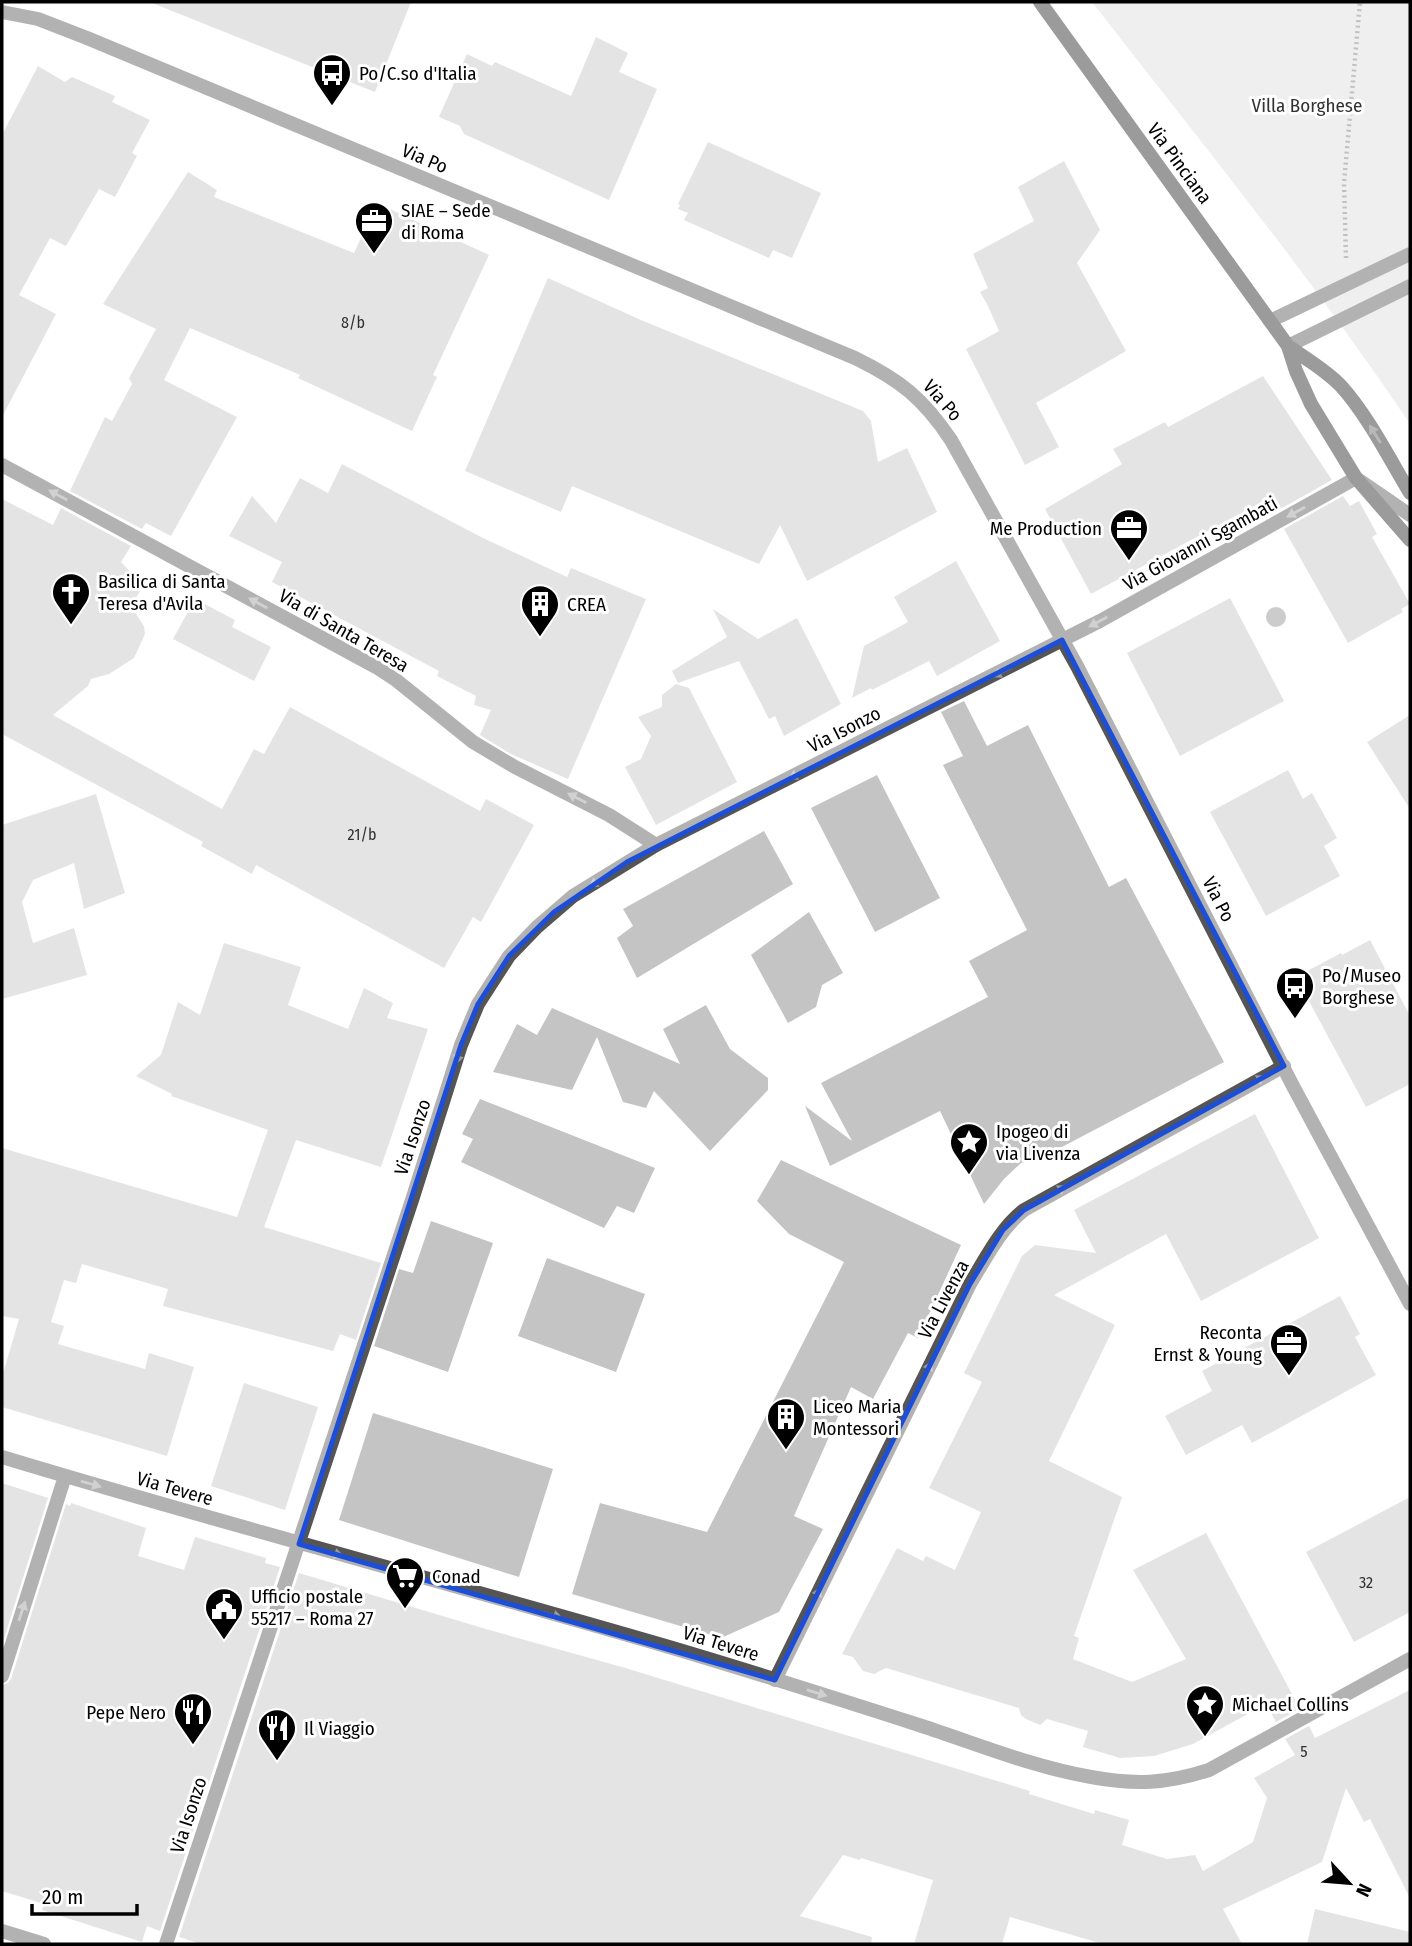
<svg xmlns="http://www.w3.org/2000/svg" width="1412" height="1946" font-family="'Fira Sans Condensed',sans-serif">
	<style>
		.green { fill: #dcdcdc }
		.building { fill: #c4c4c4 }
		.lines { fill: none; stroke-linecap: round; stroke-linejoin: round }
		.path { stroke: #777; stroke-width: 4.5; stroke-dasharray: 2 3.5; stroke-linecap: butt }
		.service { stroke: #555; stroke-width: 14 }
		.pedestrian { stroke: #555; stroke-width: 14 }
		.minor { stroke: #555; stroke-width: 14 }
		.tertiary { stroke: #555; stroke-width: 14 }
		.secondary { stroke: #222; stroke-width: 14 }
		.tree { fill: #8f8f8f }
		.oneway { fill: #646464 }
		.oneway2 { fill: #999 }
		.marked { fill: none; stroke: #1d4ed8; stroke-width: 5; stroke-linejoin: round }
		.labels { text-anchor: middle; stroke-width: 6; stroke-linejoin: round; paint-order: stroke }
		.number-label { font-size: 16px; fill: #313131 }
		.poi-label { font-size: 19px; fill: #000; stroke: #fff; text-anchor: start }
		.park-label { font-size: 19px; fill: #333; stroke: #fff }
		.street-label { font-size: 19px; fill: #000; stroke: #fff }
	</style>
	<rect width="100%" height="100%" fill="#fff"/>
	<path class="green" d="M1092,2H1410V424C1312,278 1200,141 1092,2Z"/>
	<path class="building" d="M153,2H411L375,92L152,3Z
		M596,37L628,53L619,72L657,89L609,200L464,134L460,126L439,117L467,54L492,66L495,62L571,96Z
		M38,66L65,82L72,77L115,96L112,102L150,120L132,153L137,156L115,197L99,189L66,246L50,238L19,295L56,314L2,417V135Z
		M708,142L821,193L792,258L773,250L769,258L684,220L688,213L678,209L680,205L678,204Z
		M1064,161L1100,230L1077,263L1126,351L1036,403L1059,447L1025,465L966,349L999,331L988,306L980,292L988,288L973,254L1034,221L1018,187Z
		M188,172L217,190L214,197L354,253L377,203L489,255L433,375L437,377L412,431L298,378L300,375L190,328L164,380L237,417L171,536L146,523L142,529L70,491L105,417L112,421L132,384L129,378L156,329L103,304Z
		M548,278L641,320L863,411L871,421L878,462L907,448L937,512L807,581L780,525L759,564L572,486L561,512L465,471Z
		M1263,376L1332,480L1275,512L1267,499L1091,594L1045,509L1122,464L1113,449L1165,422L1168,427Z
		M342,464L483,538L567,577L571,568L646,599L568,779L511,754L480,735L491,710L474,705L476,696L437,676L439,671L272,582L282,562L229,536L252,496L276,523L300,478L328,493Z
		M1343,496L1350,506L1359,501L1377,534L1372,537L1410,604L1401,609L1403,612L1348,643L1284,529Z
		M2,499L53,525L61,508L131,546L121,562L138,580L140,591L131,606L144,626L145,634L134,658L109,674L91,679L88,686L53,715L222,809L254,749L264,754L290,707L480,811L486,799L534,825L481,922L473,917L444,968L256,865L252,874L201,846L203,842L2,734Z
		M956,561L1000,641L937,676L929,661L872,690L871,688L852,698L864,646L908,622L894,597Z
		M1230,598L1284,701L1180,756L1127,653Z
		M195,599L235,620L232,627L271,647L254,681L173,639Z
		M713,609L758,639L797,618L841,704L784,736L775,716L769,719L739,661L678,683L672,671L727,637Z
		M676,684L689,688L737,782L656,825L625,767L641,759L651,736L638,717L662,707V695Z
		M964,701L987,746L1028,725L1109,887L1126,878L1224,1062L1039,1159L1021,1163L1004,1179L984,1204L940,1111L830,1166L805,1106L852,1141L821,1083L988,997L969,961L1027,930L943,765L963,756L941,712Z
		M1410,715V809L1367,742Z
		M1288,770L1303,799L1312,793L1337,838L1324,846L1340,876L1266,916L1210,812Z
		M877,775L940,898L875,932L811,808Z
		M96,794L125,893L84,909L74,863L33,880L22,902L33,943L74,928L87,975L2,999V825Z
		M764,831L793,884L637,978L617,938L633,926L623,909Z
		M809,912L843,973L822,985L816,1007L788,1023L751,955Z
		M1370,940L1410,1016V1084L1366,1107L1296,977L1341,953L1342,955Z
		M224,943L301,967L288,1005L348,1029L364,988L393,1003L387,1018L428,1029L381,1167L296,1140L264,1227L381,1263L356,1340L340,1334L333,1351L163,1306L168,1289L82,1264L76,1283L64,1280L51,1322L64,1326L58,1344L145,1369L149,1353L194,1367L167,1456L2,1407V1377L19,1319L2,1316V1148L237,1217L268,1130L171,1096L172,1094L136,1076L161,1055L178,1002L200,1015Z
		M706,1005L730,1049L768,1078V1090L710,1151L654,1091L646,1108L623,1102L597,1037L572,1090L493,1072L517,1024L537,1035L552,1008L680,1064L663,1029Z
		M480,1099L655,1168L634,1213L617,1206L604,1228L461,1162L473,1139L462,1134Z
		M1255,1114L1319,1238L1201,1301L1166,1234L1054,1295L1115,1325L1049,1461L1122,1497L1074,1636L1079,1638L1073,1659L1132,1682L1186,1659L1133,1570L1206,1533L1300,1709L1276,1722L1266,1704L1193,1744L1154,1756L1120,1758L1083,1747L1088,1731L1047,1719L1040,1725L1026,1719L1021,1715L1019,1708L886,1668L874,1674L863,1671L853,1657L842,1654L897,1548L923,1561L926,1556L955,1570L981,1512L929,1488L982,1382L964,1373L1022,1256L1035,1245L1096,1253L1074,1210Z
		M781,1160L961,1245L918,1338L908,1333L873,1399L851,1387L794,1516L823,1529L779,1612L721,1638L572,1594L600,1503L707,1532L844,1262L789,1234L757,1201Z
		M431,1221L493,1243L448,1372L374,1346L399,1269L413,1273Z
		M547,1258L645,1294L616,1372L518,1336Z
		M1340,1296L1360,1334L1355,1337L1376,1375L1252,1443L1242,1425L1186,1455L1165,1416L1212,1391L1202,1371Z
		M244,1383L318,1407L285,1510L211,1486Z
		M373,1413L553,1469L519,1577L339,1520Z
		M2,1483L48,1498L2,1645Z
		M1410,1497V1612L1354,1642L1306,1552Z
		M71,1503L146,1528L138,1556L184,1570L195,1537L266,1558L265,1563L280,1567L160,1931L147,1926L142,1942L42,1910L44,1904L2,1891V1685L8,1683L11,1679L66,1504L70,1506Z
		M299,1573L486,1629L622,1667L1030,1791L1029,1794L1094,1814L1095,1810L1129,1820L1122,1845L1167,1859L1195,1855L1203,1871L1253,1842L1267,1798L1254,1778L1295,1755L1285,1739L1309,1726L1315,1738L1410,1690V1898L1370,1819L1364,1822L1346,1788L1322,1862L1223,1909L1242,1944H1103L1010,1917L1002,1944H914L933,1880L861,1858L860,1860L843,1855L800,1916L872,1937L871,1944H201L179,1937Z
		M1315,1909L1410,1932V1944H1307Z"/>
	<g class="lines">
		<path class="path" d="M1346,258L1344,183L1360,2"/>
		<path class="service" d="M2,465L376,667L396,680L473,742L515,767L609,815L656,845"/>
		<path class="pedestrian" d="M1270,321L1410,254
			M1288,346L1410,286"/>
		<path class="minor" d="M2,1457C223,1524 447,1582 669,1647C754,1672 838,1699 922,1726C977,1744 1033,1767 1091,1777C1135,1785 1166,1784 1209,1770L1410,1659
			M2,1676L65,1476
			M775,1680L970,1284C986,1258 1000,1229 1024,1210L1284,1066
			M166,1944L413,1197L461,1045L478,1004L509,956L537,927L573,896L656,845L1100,621L1356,478L1410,515"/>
		<path class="tertiary" d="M2,12L38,19L87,38L855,358C900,380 923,398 951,440L1077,666L1294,1088L1410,1304
			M2,1931L44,1944"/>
		<path class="secondary" d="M1040,2L1288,346L1296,371L1311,404L1356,478L1410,540
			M1288,346C1306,359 1326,370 1341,386C1368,416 1389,458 1410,493"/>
	</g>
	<circle class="tree" cx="1276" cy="617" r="10"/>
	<defs><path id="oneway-solid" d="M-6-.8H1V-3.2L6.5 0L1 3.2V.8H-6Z" transform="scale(1.75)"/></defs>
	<use class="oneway" href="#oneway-solid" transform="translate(1375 434) rotate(-122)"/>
	<g class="oneway2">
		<use href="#oneway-solid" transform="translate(58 495) rotate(-152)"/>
		<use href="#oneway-solid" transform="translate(1296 512) rotate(151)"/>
		<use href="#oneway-solid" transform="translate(258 603) rotate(-152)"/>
		<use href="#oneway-solid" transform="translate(1098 622) rotate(152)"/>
		<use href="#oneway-solid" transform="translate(1002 672) rotate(153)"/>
		<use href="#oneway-solid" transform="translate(798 774) rotate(153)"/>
		<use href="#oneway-solid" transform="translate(577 798) rotate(-153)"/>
		<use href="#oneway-solid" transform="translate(598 881) rotate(147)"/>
		<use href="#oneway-solid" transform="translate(459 1054) rotate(108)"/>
		<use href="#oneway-solid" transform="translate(1256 1081) rotate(-29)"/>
		<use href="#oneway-solid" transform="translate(1057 1191) rotate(-29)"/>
		<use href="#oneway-solid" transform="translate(927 1371) rotate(-64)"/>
		<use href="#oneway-solid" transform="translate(91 1484) rotate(16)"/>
		<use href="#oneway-solid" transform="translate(333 1553) rotate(16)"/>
		<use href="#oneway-solid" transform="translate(816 1597) rotate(-64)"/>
		<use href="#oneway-solid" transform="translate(22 1611) rotate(-72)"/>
		<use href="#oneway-solid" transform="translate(552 1615) rotate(16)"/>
		<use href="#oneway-solid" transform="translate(817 1693) rotate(17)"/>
	</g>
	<path d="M0 0H1412V1946H0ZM1062,640L1284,1066L1024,1210L1003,1230L970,1284L775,1680L299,1544L461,1045L478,1004L509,956L554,912L627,862Z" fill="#fff" fill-opacity=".55" fill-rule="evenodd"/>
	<path class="marked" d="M1062,640L1284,1066L1024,1210L1003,1230L970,1284L775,1680L299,1544L461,1045L478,1004L509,956L554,912L627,862Z"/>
	<defs>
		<symbol id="bus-pin" viewBox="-11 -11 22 30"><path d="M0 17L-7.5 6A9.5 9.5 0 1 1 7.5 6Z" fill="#000" stroke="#fff"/><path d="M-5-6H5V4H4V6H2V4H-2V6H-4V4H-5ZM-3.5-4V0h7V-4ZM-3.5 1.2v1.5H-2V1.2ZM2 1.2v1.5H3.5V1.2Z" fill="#fff"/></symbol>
		<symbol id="office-pin" viewBox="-11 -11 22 30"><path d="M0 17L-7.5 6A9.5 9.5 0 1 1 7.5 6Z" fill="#000" stroke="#fff"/><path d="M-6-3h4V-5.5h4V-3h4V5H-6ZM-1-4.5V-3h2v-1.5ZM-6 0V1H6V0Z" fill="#fff"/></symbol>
		<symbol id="church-pin" viewBox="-11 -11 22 30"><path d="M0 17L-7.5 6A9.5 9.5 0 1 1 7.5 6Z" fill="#000" stroke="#fff"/><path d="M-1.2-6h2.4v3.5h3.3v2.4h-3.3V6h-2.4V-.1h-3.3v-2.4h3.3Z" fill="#fff"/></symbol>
		<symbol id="building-pin" viewBox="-11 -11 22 30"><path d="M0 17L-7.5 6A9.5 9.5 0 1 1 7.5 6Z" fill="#000" stroke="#fff"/><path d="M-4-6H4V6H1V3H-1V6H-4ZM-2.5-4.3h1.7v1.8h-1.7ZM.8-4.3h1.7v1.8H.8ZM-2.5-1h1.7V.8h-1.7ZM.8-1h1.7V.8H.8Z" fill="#fff"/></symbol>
		<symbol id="sight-pin" viewBox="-11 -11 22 30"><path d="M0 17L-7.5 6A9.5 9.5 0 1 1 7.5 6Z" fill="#000" stroke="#fff"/><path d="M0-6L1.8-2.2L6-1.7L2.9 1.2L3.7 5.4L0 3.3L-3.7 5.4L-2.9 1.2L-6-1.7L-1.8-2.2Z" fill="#fff"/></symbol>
		<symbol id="supermarket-pin" viewBox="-11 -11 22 30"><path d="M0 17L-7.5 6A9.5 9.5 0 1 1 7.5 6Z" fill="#000" stroke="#fff"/><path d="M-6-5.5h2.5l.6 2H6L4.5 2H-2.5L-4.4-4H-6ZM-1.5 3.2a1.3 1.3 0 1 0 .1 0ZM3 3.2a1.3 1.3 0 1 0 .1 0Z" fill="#fff"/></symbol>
		<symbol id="civic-pin" viewBox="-11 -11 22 30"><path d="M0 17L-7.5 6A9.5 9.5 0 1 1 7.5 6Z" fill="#000" stroke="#fff"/><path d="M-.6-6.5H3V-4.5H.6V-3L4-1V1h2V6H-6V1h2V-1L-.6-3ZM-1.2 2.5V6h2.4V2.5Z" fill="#fff"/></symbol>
		<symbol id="restaurant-pin" viewBox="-11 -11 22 30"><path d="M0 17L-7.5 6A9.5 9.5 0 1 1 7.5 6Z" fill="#000" stroke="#fff"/><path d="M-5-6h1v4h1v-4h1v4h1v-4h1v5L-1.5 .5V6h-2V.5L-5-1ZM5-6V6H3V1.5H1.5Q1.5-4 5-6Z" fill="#fff"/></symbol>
	</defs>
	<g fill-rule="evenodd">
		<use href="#bus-pin" x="310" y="51" width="44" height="60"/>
		<use href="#office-pin" x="352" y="199" width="44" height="60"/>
		<use href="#office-pin" x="1107" y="506" width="44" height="60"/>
		<use href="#church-pin" x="49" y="570" width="44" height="60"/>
		<use href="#building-pin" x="518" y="582" width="44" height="60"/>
		<use href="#bus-pin" x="1273" y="964" width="44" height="60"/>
		<use href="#sight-pin" x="947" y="1120" width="44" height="60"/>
		<use href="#office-pin" x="1267" y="1321" width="44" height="60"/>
		<use href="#building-pin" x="764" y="1395" width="44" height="60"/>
		<use href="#supermarket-pin" x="383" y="1554" width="44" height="60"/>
		<use href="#civic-pin" x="202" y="1585" width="44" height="60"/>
		<use href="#sight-pin" x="1183" y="1682" width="44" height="60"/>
		<use href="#restaurant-pin" x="171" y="1690" width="44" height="60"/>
		<use href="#restaurant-pin" x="255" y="1706" width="44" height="60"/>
	</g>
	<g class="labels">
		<g class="number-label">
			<text x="353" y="328">8/b</text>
			<text x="362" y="840">21/b</text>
			<text x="1366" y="1588">32</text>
			<text x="1304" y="1757">5</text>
		</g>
		<g class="poi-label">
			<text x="359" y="80">Po/C.so d'Italia</text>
			<text x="401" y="217">SIAE – Sede<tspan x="401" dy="22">di Roma</tspan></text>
			<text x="1102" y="535" text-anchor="end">Me Production</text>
			<text x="98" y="588">Basilica di Santa<tspan x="98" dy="22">Teresa d'Avila</tspan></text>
			<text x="567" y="611">CREA</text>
			<text x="1322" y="982">Po/Museo<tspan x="1322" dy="22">Borghese</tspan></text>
			<text x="996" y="1138">Ipogeo di<tspan x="996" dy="22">via Livenza</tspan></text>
			<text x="1262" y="1339" text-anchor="end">Reconta<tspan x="1262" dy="22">Ernst &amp; Young</tspan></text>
			<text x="813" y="1413">Liceo Maria<tspan x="813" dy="22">Montessori</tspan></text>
			<text x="432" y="1583">Conad</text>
			<text x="251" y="1603">Ufficio postale<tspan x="251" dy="22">55217 – Roma 27</tspan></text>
			<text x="1232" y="1711">Michael Collins</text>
			<text x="166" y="1719" text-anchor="end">Pepe Nero</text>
			<text x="304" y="1735">Il Viaggio</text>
		</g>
		<g class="park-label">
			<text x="1307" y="112">Villa Borghese</text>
		</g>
		<g class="street-label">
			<text transform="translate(425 158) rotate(23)" y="7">Via Po</text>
			<text transform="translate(1180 163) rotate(54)" y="7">Via Pinciana</text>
			<text transform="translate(943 400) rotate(49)" y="7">Via Po</text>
			<text transform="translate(1200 543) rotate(-29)" y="7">Via Giovanni Sgambati</text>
			<text transform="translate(344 630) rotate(30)" y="7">Via di Santa Teresa</text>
			<text transform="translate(844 729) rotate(-27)" y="7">Via Isonzo</text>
			<text transform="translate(1219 899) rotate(63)" y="7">Via Po</text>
			<text transform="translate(412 1137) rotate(-72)" y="7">Via Isonzo</text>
			<text transform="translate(943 1299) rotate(-62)" y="7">Via Livenza</text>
			<text transform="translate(175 1488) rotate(16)" y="7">Via Tevere</text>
			<text transform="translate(721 1643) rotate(17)" y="7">Via Tevere</text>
			<text transform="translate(188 1815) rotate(-72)" y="7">Via Isonzo</text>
		</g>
	</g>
	<rect width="1412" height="1946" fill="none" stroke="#000000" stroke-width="7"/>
	<g transform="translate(1349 1883) rotate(116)" stroke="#ffffff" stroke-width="5" paint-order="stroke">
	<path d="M0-5L12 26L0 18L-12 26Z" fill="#000000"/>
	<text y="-10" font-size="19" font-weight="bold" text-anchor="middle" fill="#000000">N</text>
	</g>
	<path d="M32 1904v10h105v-10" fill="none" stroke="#000000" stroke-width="3.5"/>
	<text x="42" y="1904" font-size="21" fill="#000000" stroke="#ffffff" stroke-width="5" paint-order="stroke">20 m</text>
</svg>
